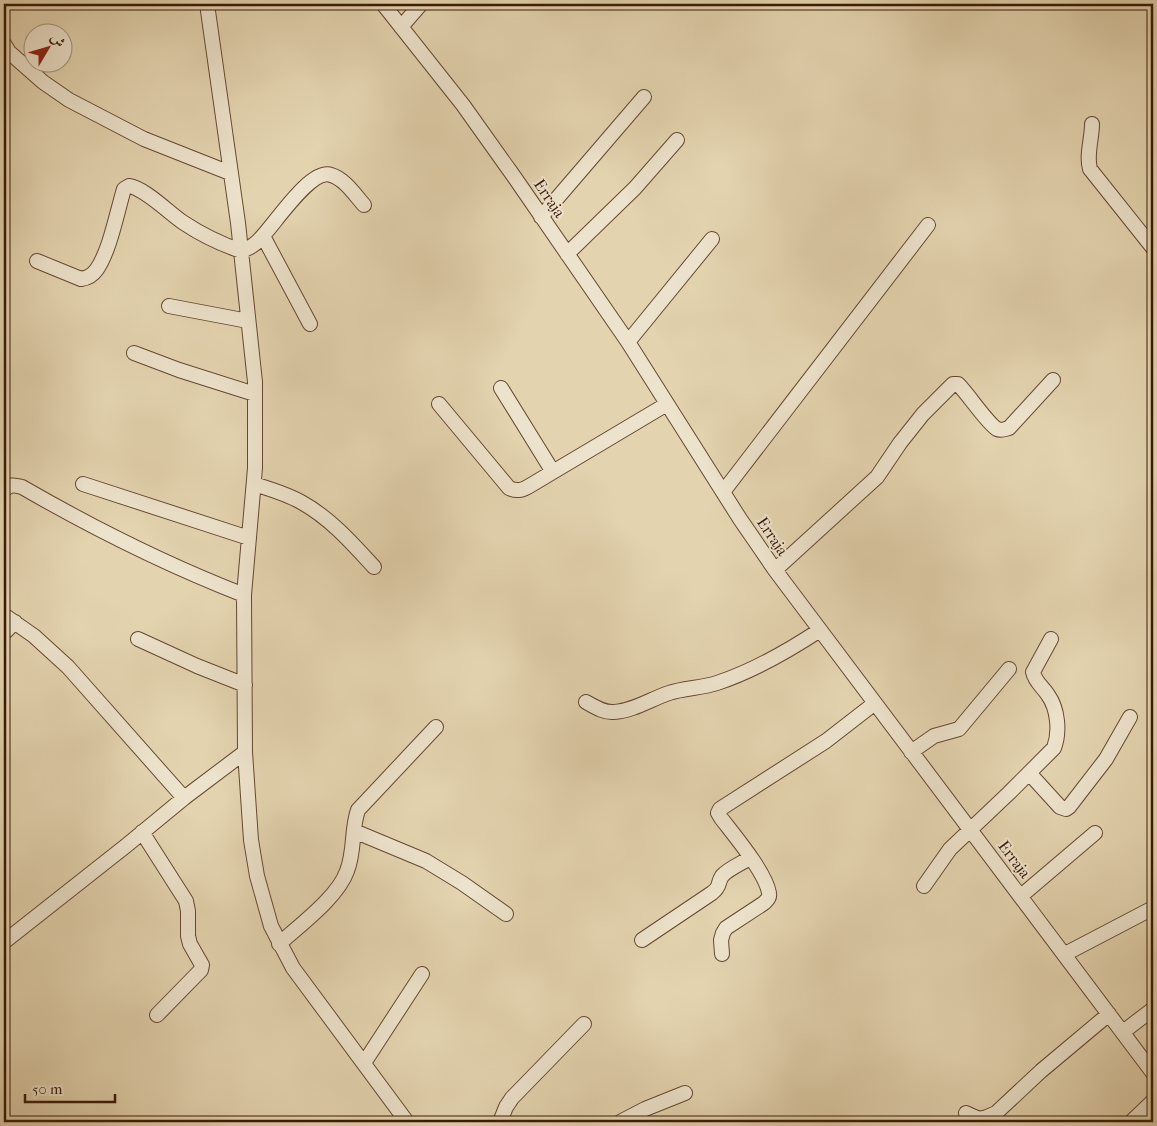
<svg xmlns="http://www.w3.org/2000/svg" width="1157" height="1126" font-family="'IM FELL French Canon',Amiri,serif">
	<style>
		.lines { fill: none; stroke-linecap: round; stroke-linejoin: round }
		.minor-casing { stroke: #644831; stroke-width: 16 }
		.minor { stroke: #ede2cb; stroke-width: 14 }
		.labels { text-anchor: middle; stroke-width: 4; stroke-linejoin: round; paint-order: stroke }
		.street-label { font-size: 16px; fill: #3a1a07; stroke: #ede2cb }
	</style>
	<rect width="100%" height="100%" fill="#e3d3af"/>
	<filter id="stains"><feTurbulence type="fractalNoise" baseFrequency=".004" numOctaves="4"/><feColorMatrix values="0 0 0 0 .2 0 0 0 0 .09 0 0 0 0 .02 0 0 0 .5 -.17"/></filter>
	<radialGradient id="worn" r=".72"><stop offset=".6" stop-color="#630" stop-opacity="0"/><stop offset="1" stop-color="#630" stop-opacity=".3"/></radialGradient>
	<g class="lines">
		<defs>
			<path id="minor" d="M207,4L238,223L255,382V468L244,595L245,752L251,840L257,876L271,926L293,968L407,1122
				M383,4L463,105L515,178L628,342L740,519L775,570L1153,1073
				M401,27L421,4
				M4,44L9,52L43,82L69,100L144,139L230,173
				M1092,124C1092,139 1086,155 1090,169L1153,248
				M541,217L644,97
				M263,236L310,324
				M567,254L635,188L677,140
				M37,261L81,279C88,278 93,275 97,269C110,250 117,212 124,189L129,186C145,188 170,214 184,223C202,235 221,244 241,251C247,249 252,247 257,242C272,229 310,167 331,175C345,179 355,195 364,205
				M169,306L248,321
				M628,342L712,239
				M134,353L179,370L255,394
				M501,388L553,472
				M439,404L509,488C518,492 523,490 531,485L667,404
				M83,484L249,538
				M254,484C270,489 287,494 301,502C330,518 352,543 374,567
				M4,490C10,484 14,485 22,487C93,528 167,565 244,595
				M723,492L928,225
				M775,570L877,477L900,443L923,414L953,384H958C969,395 987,423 997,429C1001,431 1005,429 1009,428L1053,380
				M4,615L34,636L68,667L184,798
				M4,633L15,622
				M138,639L197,666L245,685
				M586,702C595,707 604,713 614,712C633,711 651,699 669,693C684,688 702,688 717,683C754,671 788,651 820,630
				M911,752L934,736L959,729L1009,669
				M1030,774L1060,807L1066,809L1069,807L1106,759L1130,717
				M354,831L426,861L462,883L506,914
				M142,832L186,901L188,911V936L190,944L202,965L201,970L157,1015
				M924,886L950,849L1009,793L1054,748C1060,732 1058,709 1048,695C1043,687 1035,682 1033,672L1051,639
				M1021,896L1095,833
				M642,940L712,893C721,886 717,884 722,876C728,869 742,863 750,858
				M4,942L127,845L184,798L245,752
				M279,944C300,925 338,897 347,871C355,851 351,830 358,810L436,727
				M722,954L721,940L723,933L726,928L764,903C767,900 770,898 769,893C766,873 734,835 721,818L718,813L720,809L826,741L875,703
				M1065,954L1153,908
				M1123,1032L1153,1009
				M364,1063L422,974
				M966,1113L979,1119L987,1117L996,1113L1041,1071L1109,1014
				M500,1122L506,1107L512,1098L584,1024
				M620,1122L645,1109L685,1093
				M1131,1122L1153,1101"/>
		</defs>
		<use href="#minor" class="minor-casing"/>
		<use href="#minor" class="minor"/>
	</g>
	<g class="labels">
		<g class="street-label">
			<text transform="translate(550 198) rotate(56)" y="6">Erraja</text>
			<text transform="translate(773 536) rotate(56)" y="6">Erraja</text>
			<text transform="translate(1015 859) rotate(53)" y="6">Erraja</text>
		</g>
	</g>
	<rect width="1157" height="1126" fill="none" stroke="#e3d3af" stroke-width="20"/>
	<rect x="5" y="5" width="1147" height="1116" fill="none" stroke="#3a1a07" stroke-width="2.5"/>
	<rect x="10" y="10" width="1137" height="1106" fill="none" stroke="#3a1a07"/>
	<g transform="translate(48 48) rotate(52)"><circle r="24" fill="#ede2cb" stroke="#a5927d"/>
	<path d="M0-4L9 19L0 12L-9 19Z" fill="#8f2418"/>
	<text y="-8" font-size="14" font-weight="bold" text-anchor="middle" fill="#3a1a07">ش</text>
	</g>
	<path d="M25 1094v8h90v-8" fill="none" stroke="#3a1a07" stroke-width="2.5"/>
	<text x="32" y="1094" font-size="15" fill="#3a1a07" stroke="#ede2cb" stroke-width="4" paint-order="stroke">50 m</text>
	<rect width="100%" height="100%" filter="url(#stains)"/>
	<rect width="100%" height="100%" fill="url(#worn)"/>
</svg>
